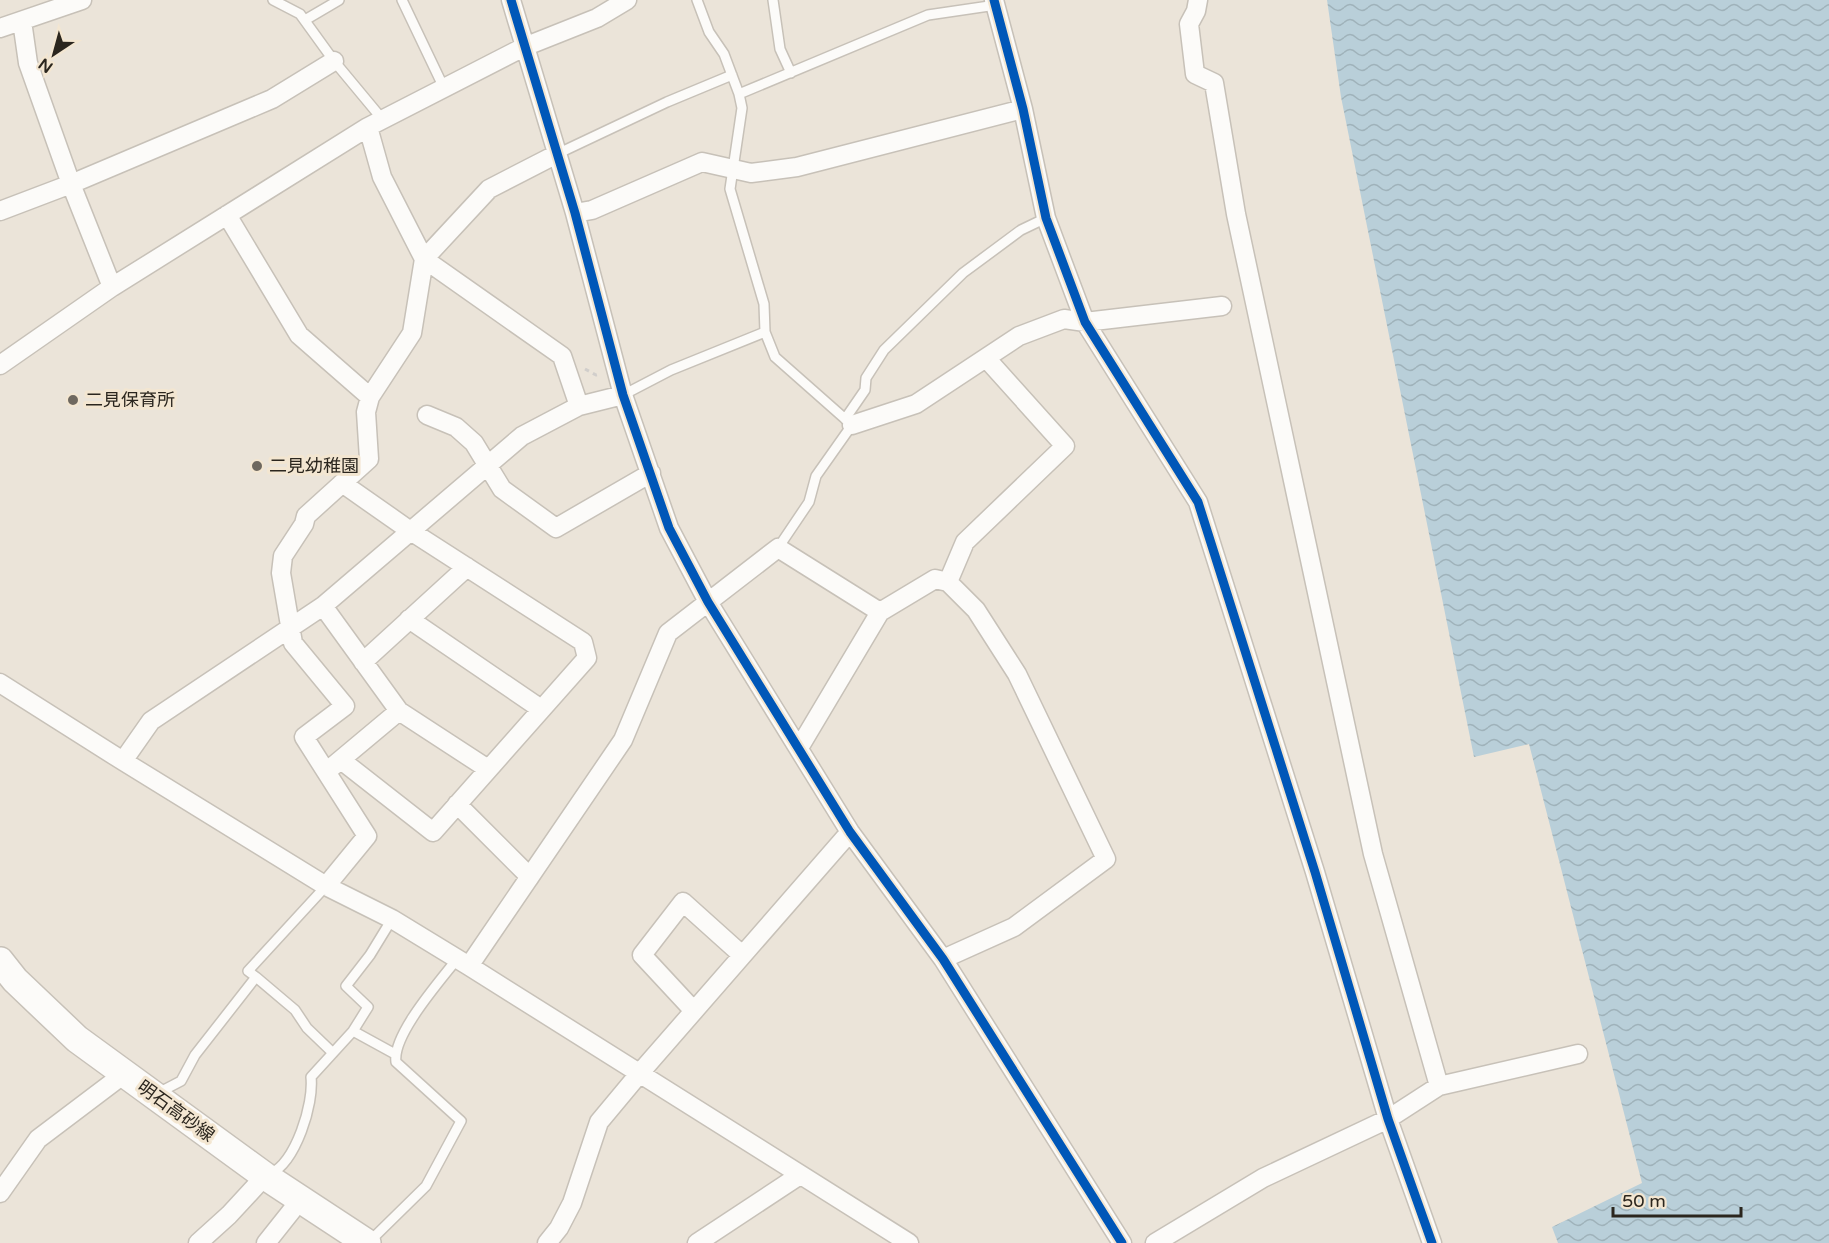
<svg xmlns="http://www.w3.org/2000/svg" width="1829" height="1243" font-family="'Varela Round','Noto Sans JP',sans-serif">
	<style>
		.water { fill: url(#water-waves) }
		.lines { fill: none; stroke-linecap: round; stroke-linejoin: round }
		.lane-casing { stroke: #c7c1b8; stroke-width: 12 }
		.street-casing { stroke: #c7c1b8; stroke-width: 21 }
		.secondary-casing { stroke: #c7c1b8; stroke-width: 30 }
		.path { stroke: #d1cecb; stroke-width: 3; stroke-dasharray: 4.5 4.5; stroke-linecap: butt }
		.lane { stroke: #fcfbf9; stroke-width: 9 }
		.street { stroke: #fcfbf9; stroke-width: 18 }
		.secondary { stroke: #fcfbf9; stroke-width: 27 }
		.cycleway-casing { stroke: #f3e6d1; stroke-width: 13 }
		.cycleway { stroke: #0057b8; stroke-width: 9 }
		.poi-dot { fill: #6e685f; stroke: #f3e6d1; stroke-width: 2 }
		.labels { text-anchor: middle; stroke-width: 6; stroke-linejoin: round; paint-order: stroke }
		.poi-label { font-size: 18px; fill: #2b261e; stroke: #f3e6d1; text-anchor: start }
		.street-label { font-size: 18px; fill: #2b261e; stroke: #f3e6d1 }
	</style>
	<defs>
		<pattern id="water-waves" width="16" height="10" patternUnits="userSpaceOnUse" patternTransform="scale(1.5)"><rect width="16" height="10" fill="#b9cfd9"/><path d="M0 5q4-4 8 0t8 0" fill="none" stroke="#9fb2ba"/></pattern>
	</defs>
	<rect width="100%" height="100%" fill="#ebe4d9"/>
	<path class="water" d="M1327,0H1829V1243H1558L1552,1227L1642,1183L1529,744L1474,757L1341,97Z"/>
	<g class="lines">
		<defs>
			<path id="lane" d="M273,0L300,14L334,61L383,120
				M402,0L444,88
				M697,0L709,32L724,54L739,94
				M773,0L780,49L791,73
				M305,20L339,0
				M557,154L667,102L732,75
				M623,395L671,370L765,332
				M845,419L865,390L866,378L884,350L963,273L1021,230L1046,218
				M778,548L809,502L816,476L852,425L775,357L765,332L764,304L730,189L742,108L739,94L928,15L996,5
				M392,919L370,955L346,986L368,1007L353,1031L395,1054
				M256,977L295,1010L307,1028L333,1053
				M158,1093L181,1081L195,1055L256,977L248,971L326,886
				M270,1174C296,1162 314,1104 311,1077L353,1031
				M370,1241L426,1186L461,1121L396,1062C392,1035 440,981 457,959"/>
			<path id="street" d="M511,0L575,213L623,395L669,528L708,602L850,832L943,959L1122,1243
				M994,0L1023,109L1046,218L1085,322L1198,502L1315,872L1388,1119L1432,1243
				M1198,0L1196,11L1189,24L1195,74L1214,83L1236,214L1373,854L1439,1086
				M22,21L28,63L71,184L112,287
				M0,28L82,0
				M368,127L382,177L424,259L562,356L579,406L623,395
				M0,211L71,184L272,99L334,61
				M575,213L592,210L702,162L751,173L797,167L1023,109
				M227,215L299,335L370,397
				M0,365L112,287L368,127L524,47L597,18L627,0
				M427,415L456,427L474,443L502,489L556,528L651,473
				M852,425L916,404L1019,336L1064,319L1085,322L1222,306
				M948,582L965,542L1065,446L986,358
				M323,606L399,711L488,769
				M409,619L541,709
				M363,662L467,567
				M0,683L123,761L326,886L392,919L469,966L909,1243
				M799,748L880,612L935,579L948,582L976,610L1017,674L1106,859L1014,927L943,959
				M341,760L433,832L587,658L583,642L409,530L342,483
				M123,761L151,721L323,606L522,436L579,406
				M332,767L399,711
				M457,804L530,877
				M326,886L367,836L304,737L345,706L293,643L281,573L283,556L304,524L306,516L369,459L366,412L370,397L412,333L424,259L489,189L557,154
				M469,966L623,740L668,633L778,548L880,612
				M694,1011L642,955L683,902L742,955
				M0,1193L38,1139L124,1074
				M198,1243L229,1215L265,1176
				M266,1243L301,1199
				M547,1243L559,1228L572,1203L599,1122L639,1074L850,832
				M697,1243L800,1175
				M1155,1243L1263,1178L1388,1119L1439,1086L1578,1054"/>
			<path id="secondary" d="M0,961L15,980L77,1039L265,1176L367,1243"/>
		</defs>
		<use href="#lane" class="lane-casing"/>
		<use href="#street" class="street-casing"/>
		<use href="#secondary" class="secondary-casing"/>
		<path class="path" d="M585,369L596,375L600,374"/>
		<use href="#lane" class="lane"/>
		<use href="#street" class="street"/>
		<use href="#secondary" class="secondary"/>
		<defs>
			<path id="cycleway" d="M511,0L575,213L623,395L669,528L708,602L850,832L943,959L1122,1243
				M994,0L1023,109L1046,218L1085,322L1198,502L1315,872L1388,1119L1432,1243"/>
		</defs>
		<use href="#cycleway" class="cycleway-casing"/>
		<use href="#cycleway" class="cycleway"/>
	</g>
	<g class="poi-dot">
		<circle cx="73" cy="400" r="6"/>
		<circle cx="257" cy="466" r="6"/>
	</g>
	<g class="labels">
		<g class="poi-label">
			<text x="85" y="406">二見保育所</text>
			<text x="269" y="472">二見幼稚園</text>
		</g>
		<g class="street-label">
			<text transform="translate(176 1111) rotate(36)" y="6">明石高砂線</text>
		</g>
	</g>
	<g transform="translate(54 54) rotate(216)" stroke="#f3e6d1" stroke-width="4.5" paint-order="stroke">
	<path d="M0-4.5L10 22L0 15L-10 22Z" fill="#2b261e"/>
	<text y="-9" font-size="16" font-weight="bold" text-anchor="middle" fill="#2b261e">N</text>
	</g>
	<path d="M1613 1207v9h128v-9" fill="none" stroke="#2b261e" stroke-width="3"/>
	<text x="1622" y="1207" font-size="18" fill="#2b261e" stroke="#f3e6d1" stroke-width="4.5" paint-order="stroke">50 m</text>
</svg>
